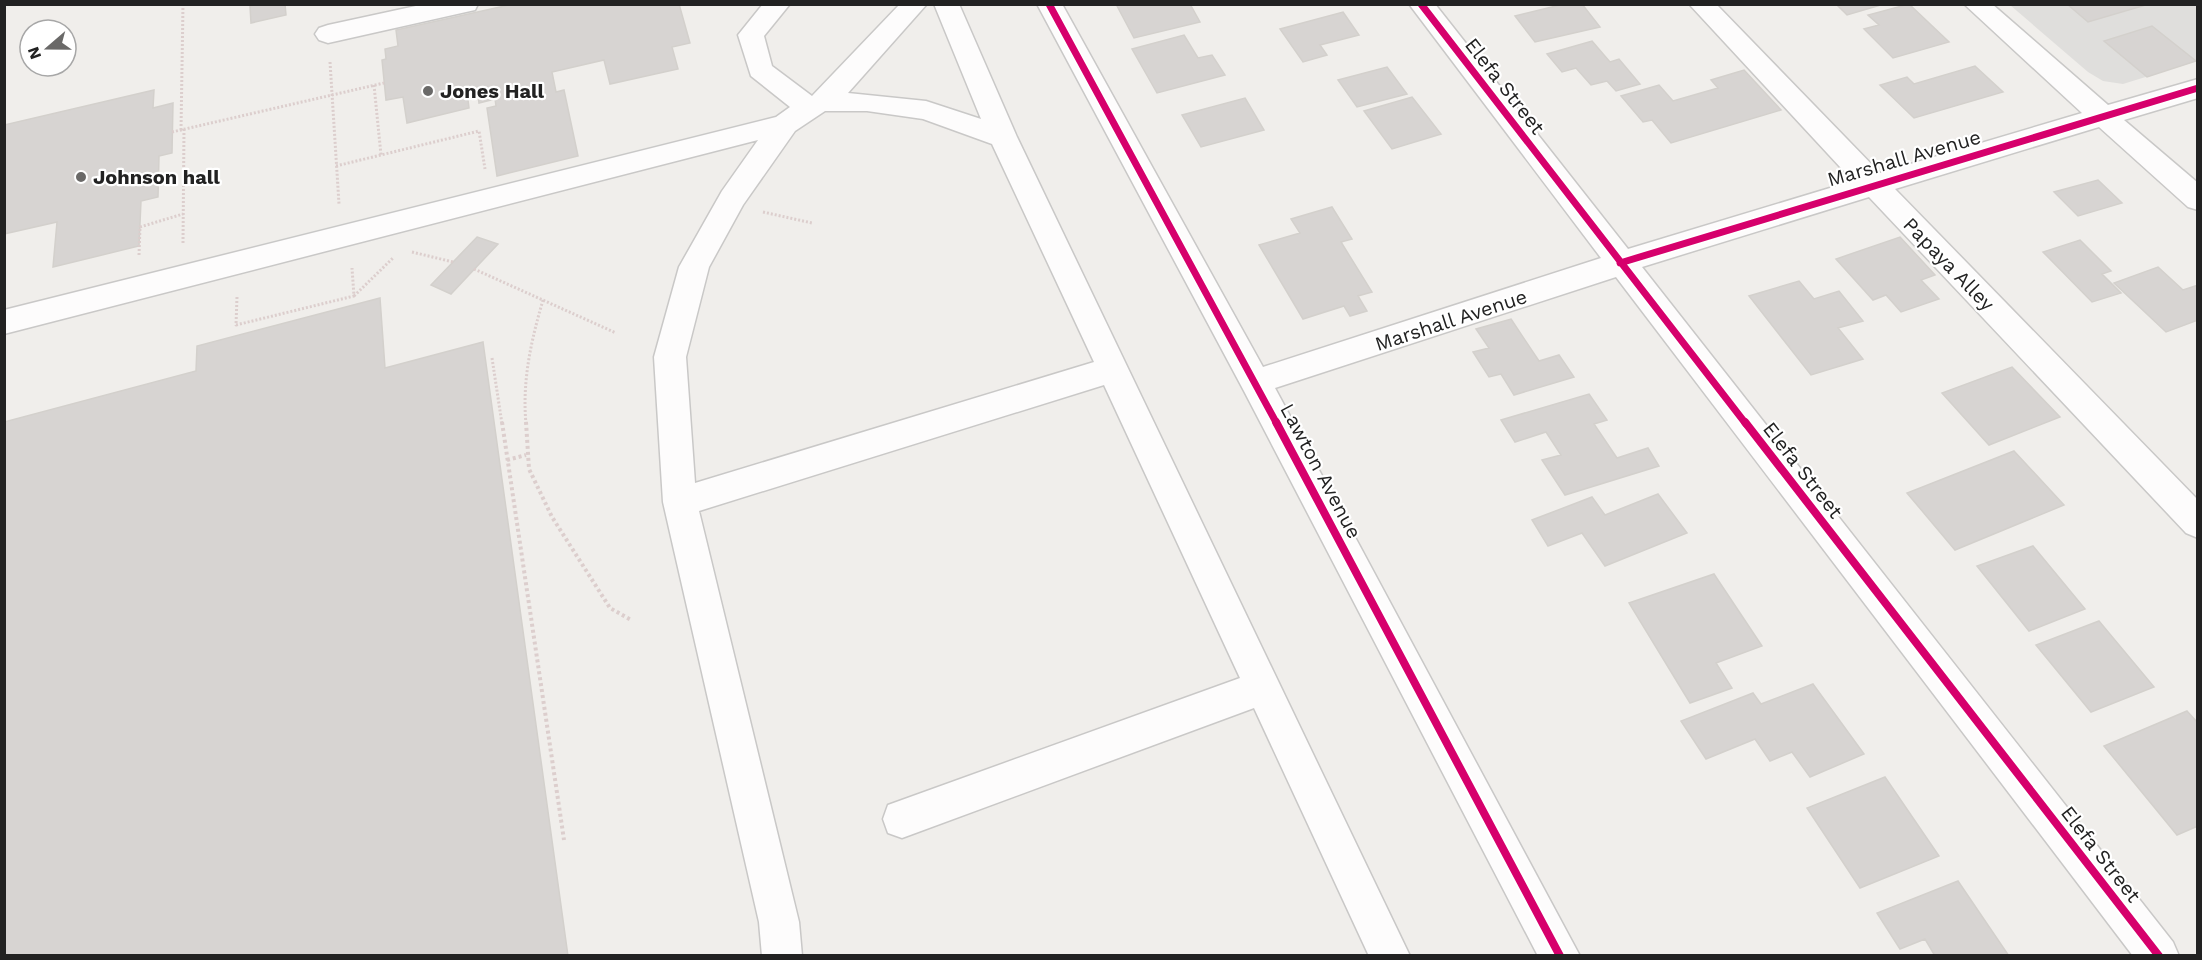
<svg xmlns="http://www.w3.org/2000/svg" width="2202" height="960" font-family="'Work Sans',sans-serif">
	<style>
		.residential { fill: #dfdedc }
		.building { fill: #d7d4d2; stroke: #d3d0cc; stroke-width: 1.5 }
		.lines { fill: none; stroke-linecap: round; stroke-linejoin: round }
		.minor-casing { stroke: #c9c8c7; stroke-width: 3 }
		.path-far1 { stroke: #dccecd; stroke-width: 3; stroke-dasharray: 2 2; stroke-linecap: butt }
		.path { stroke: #dccecd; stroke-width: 4; stroke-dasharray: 3 3; stroke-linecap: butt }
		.minor { fill: #fdfcfc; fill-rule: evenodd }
		.cycleway-far1-casing { stroke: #fff; stroke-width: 10 }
		.cycleway-casing { stroke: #fff; stroke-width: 12 }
		.cycleway-far1 { stroke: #d6006c; stroke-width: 7 }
		.cycleway { stroke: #d6006c; stroke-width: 8 }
		.poi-dot { fill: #6a6968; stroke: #fff; stroke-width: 2 }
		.labels { text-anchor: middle; stroke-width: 4.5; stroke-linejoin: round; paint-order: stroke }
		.street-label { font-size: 20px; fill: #222; stroke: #fff }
		.poi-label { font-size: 20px; font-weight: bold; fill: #222; stroke: #fff; text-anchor: start }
	</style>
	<rect width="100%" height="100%" fill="#f0eeeb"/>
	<path class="residential" d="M2010,5H2197V61L2123,84L2103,81L2088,72Z"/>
	<path class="building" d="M258,4H285L286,15L251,23L250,6Z
		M513,4H679L690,43L672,47L678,69L610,84L604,60L552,72L556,92L564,90L578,156L497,176L487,108L496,106L495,99L479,103L477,89L467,92L469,108L407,123L403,97L386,100L382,60L386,59L385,49L398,46L396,30Z
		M1116,4H1190L1200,22L1134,38Z
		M1564,4H1582L1600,27L1535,42L1515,16Z
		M1836,4H1884L1847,15Z
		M1909,4L1949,42L1893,58L1864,29L1879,25L1868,15Z
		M2067,4H2145L2146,5L2088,22Z
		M1343,12L1359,35L1320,45L1327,55L1303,62L1280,29Z
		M2152,26L2196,61L2147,77L2104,41Z
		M1184,35L1198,58L1212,55L1225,75L1157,93L1132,49Z
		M1592,41L1610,62L1619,59L1640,84L1616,91L1607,81L1591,85L1576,68L1562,72L1547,54Z
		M1975,66L2003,92L1914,118L1880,85L1907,77L1914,84Z
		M1387,67L1407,94L1357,107L1338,80Z
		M1744,70L1781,110L1671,143L1652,120L1643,122L1621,96L1659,85L1673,101L1718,88L1711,80Z
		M154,90L153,108L173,103L172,153L159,156L158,197L141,201L139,246L53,267L57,222L4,234V125Z
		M1412,97L1441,134L1392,149L1364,111Z
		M1245,98L1264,130L1201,147L1182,115Z
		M2098,180L2122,203L2078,216L2054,192Z
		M1332,207L1352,239L1341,242L1372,292L1358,296L1367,311L1350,316L1344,306L1303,319L1259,245L1300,233L1291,219Z
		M477,237L498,244L451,294L431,285Z
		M1900,237L1935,275L1921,280L1939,299L1901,312L1886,295L1873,300L1836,259Z
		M2080,240L2111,271L2102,274L2121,293L2092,302L2043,252Z
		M2158,267L2183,290L2198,285V320L2166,332L2114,283Z
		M1799,281L1814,299L1839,291L1863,321L1838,328L1863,359L1811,375L1749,296Z
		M380,298L385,368L483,342L568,956H4V422L196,371L197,346Z
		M1511,319L1539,361L1559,355L1574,377L1514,395L1501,374L1489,377L1473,352L1489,348L1476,329Z
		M2012,367L2060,417L1989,445L1942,393Z
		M1589,394L1607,420L1594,424L1617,458L1648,448L1659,466L1565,495L1542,460L1561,455L1546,432L1515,442L1501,420Z
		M2014,451L2064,505L1955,550L1907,493Z
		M1658,494L1687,533L1605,566L1582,533L1548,546L1532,520L1592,497L1605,515Z
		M2033,546L2085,609L2029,631L1977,566Z
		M1714,574L1762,646L1716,663L1732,688L1690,703L1629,603Z
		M2099,621L2154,687L2091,712L2036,645Z
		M1813,684L1864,754L1810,777L1792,752L1770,761L1755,739L1706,759L1681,721L1753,693L1761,704Z
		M2187,711L2198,723V826L2177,835L2104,746Z
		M1885,777L1939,856L1860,888L1807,808Z
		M1958,881L2009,956H1935L1925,939L1900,949L1877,913Z"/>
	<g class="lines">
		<defs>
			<path id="minor" d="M425,4H478L475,10L466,12L328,43L319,40L315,34L319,28L328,25Z
				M763,4H790L764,36L772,66L812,96L900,4H927L848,93L926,101L981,119L934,4H959L1017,137L1410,956H1369L1254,708L902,838L888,833L883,819L888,805L1240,678L1104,385L699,511L799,922L802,956H762L759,922L663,502L654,357L679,267L722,191L758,140L4,334V310L776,117L790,107L751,76L738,35ZM825,111H867L923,119L992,144L1094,362L695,483L686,357L709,267L743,205L795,131Z
				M1037,4H1062L1263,367L1601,258L1409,4H1435L1628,249L1853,181L1689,4H1716L1880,173L2082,113L1964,4H1992L2108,105L2198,79V98L2124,120L2198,183V210L2188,207L2099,127L1895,189L2198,500V538L2186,533L1869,197L1642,267L2173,942L2179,956H2133L1616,277L1275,388L1580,956H1538L1244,391Z"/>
		</defs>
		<use href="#minor" class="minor-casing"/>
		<path class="path-far1" d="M330,62L339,204
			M374,85L381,155
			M181,130L183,4
			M172,132L384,83
			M336,166L479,131L485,169
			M763,212L812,223
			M183,243L184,129
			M412,252L453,262
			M139,255L140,227L183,214
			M474,269L616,333
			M354,296L394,257
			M237,297L236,325L354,296L352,268
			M492,358L502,424
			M526,424C522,381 531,341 543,300"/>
		<path class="path" d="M502,422L564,840
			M526,422L529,469L552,517L610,608L631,620
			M507,460L526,455"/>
		<use href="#minor" class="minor"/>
		<defs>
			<path id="cycleway-far1" d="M1049,4L1277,424
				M1421,4L1746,424
				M1620,263L2198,88"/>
			<path id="cycleway" d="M1276,422L1560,956
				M1745,422L2159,956"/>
		</defs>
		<use href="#cycleway-far1" class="cycleway-far1-casing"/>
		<use href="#cycleway" class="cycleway-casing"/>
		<use href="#cycleway-far1" class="cycleway-far1"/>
		<use href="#cycleway" class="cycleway"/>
	</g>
	<g class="poi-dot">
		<circle cx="428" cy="91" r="6"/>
		<circle cx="81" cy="177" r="6"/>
	</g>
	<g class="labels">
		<g class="street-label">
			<text transform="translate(1505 86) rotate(52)" y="7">Elefa Street</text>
			<text transform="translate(1904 158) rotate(-16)" y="7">Marshall Avenue</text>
			<text transform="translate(1949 264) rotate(46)" y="7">Papaya Alley</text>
			<text transform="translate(1451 320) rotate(-18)" y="7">Marshall Avenue</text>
			<text transform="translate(1803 470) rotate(52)" y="7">Elefa Street</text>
			<text transform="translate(1321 471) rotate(62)" y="7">Lawton Avenue</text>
			<text transform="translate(2101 854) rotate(52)" y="7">Elefa Street</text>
		</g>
		<g class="poi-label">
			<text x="440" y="98">Jones Hall</text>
			<text x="93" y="184">Johnson hall</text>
		</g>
	</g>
	<rect width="2202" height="960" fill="none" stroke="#222222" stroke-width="12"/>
	<g transform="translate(48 48) rotate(250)"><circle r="28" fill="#ffffff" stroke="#a7a7a7" stroke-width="1.5"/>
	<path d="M0-4.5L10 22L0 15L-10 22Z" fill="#6a6968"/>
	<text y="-9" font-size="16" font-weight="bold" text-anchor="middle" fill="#222222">N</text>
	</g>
</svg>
